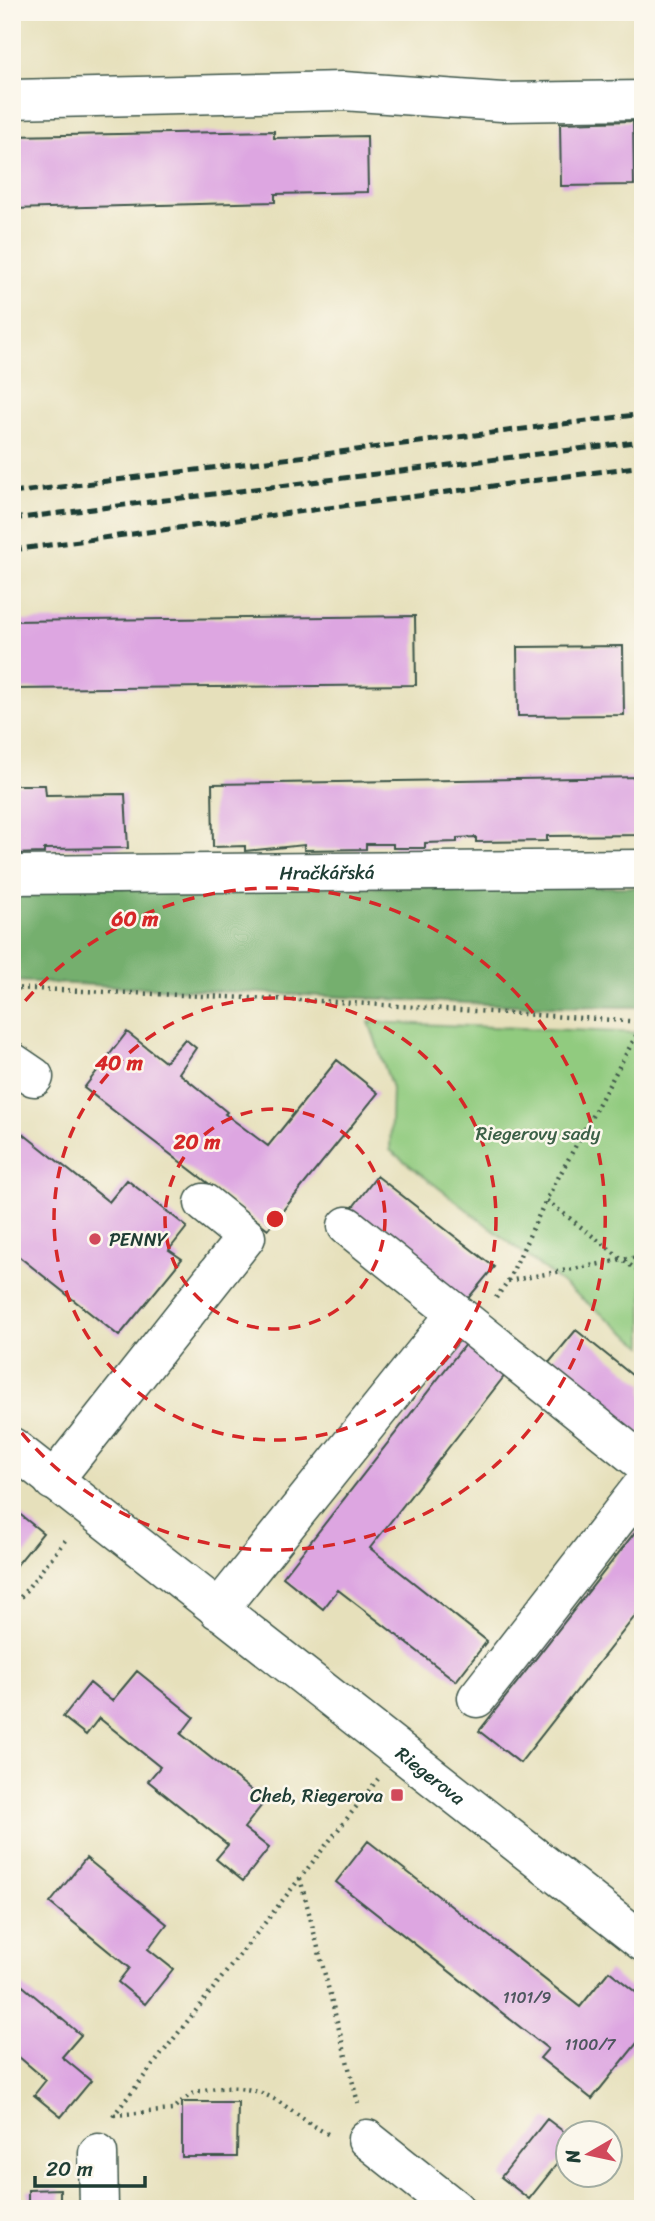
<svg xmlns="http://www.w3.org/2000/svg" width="655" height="2221" font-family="Sriracha,sans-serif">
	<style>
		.green { fill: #91cb7f; stroke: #58845a; stroke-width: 2 }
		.forest { fill: #74af6e; stroke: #4a7651; stroke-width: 2 }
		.building { fill: #dda6e1 }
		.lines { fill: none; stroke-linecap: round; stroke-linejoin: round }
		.minor-casing { stroke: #3d5548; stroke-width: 41 }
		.path { stroke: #3d5548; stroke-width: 4.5; stroke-dasharray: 2 5; stroke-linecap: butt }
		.minor { stroke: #fff; stroke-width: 38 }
		.rail { stroke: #1f3d34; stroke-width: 5; stroke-dasharray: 10 5; stroke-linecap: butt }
		.ring { fill: none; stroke: #d62828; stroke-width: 3.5; stroke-dasharray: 12 9 }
		.poi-dot { fill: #d1495b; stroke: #fbf7ec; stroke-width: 2.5 }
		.labels { text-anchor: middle; stroke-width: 5; stroke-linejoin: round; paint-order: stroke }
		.number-label { font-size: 16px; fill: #4e575f }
		.street-label { font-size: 19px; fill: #1f3d34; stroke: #fbf7ec }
		.park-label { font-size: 19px; fill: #3c6047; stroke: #fbf7ec }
		.poi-label { font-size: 19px; fill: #1f3d34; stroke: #fbf7ec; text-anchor: start }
		.centre { fill: #d62828; stroke: #fbf7ec; stroke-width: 3.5 }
		.ring-label { font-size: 21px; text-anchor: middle; font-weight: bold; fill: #d62828; stroke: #fbf7ec; stroke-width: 5; stroke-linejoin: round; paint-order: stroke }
	</style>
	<rect width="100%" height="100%" fill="#fbf7ec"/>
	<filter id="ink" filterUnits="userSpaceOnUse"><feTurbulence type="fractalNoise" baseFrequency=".0143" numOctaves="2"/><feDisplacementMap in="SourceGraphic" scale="14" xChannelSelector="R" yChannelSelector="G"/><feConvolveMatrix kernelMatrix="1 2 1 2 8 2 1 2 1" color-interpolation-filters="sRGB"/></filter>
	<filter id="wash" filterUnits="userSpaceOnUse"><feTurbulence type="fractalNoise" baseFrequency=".00686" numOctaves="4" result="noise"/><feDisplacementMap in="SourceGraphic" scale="28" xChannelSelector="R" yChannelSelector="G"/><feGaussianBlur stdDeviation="1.57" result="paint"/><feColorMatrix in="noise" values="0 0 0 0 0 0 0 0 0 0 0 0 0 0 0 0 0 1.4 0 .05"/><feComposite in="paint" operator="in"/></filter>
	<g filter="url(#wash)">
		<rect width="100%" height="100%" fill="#e6e0bb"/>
		<path class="green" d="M369,1022L643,1033V1346L390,1150L392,1088Z"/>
		<path class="forest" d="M12,887H643V1007L531,1006L12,981Z"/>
		<g id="blocks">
			<path class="building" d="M633,121L634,185L561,186L560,123Z
				M274,131V138L367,136L368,192L275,194V202L12,209V136Z
				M415,616L416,685L12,689V621Z
				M623,646L624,715L518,716L517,647Z
				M643,777V835L547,836V841L476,842V837L457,838V842L425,843V848H393V844H366V849L304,850V845L245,851V846L213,847L212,784Z
				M12,785H45L46,795L125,794L128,848L44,849V853L12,854Z
				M127,1032L165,1062L185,1039L196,1048L179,1073L227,1112L225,1114L268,1146L337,1060L378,1093L268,1229L84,1088Z
				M12,1125L109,1202L127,1180L187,1227L169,1250L182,1259L119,1336L12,1251Z
				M377,1176L494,1267L461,1307L346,1216Z
				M576,1330L643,1384V1449L542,1371Z
				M466,1343L506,1374L370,1548L487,1641L456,1681L338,1590L323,1609L283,1577Z
				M12,1508L43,1533L12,1571Z
				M643,1522V1606L520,1763L479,1731Z
				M137,1671L194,1717L181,1734L265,1801L244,1828L269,1848L243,1881L216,1859L228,1845L148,1781L160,1767L99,1718L86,1735L63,1717L90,1683L112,1701Z
				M368,1841L580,2007L609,1971L643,1998V2040L641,2038L592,2099L540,2058L548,2049L336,1882Z
				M86,1858L167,1924L148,1949L173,1969L145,2004L118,1982L129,1968L50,1903Z
				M12,1977L81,2035L62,2057L91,2081L61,2117L34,2095L46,2080L12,2051Z
				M182,2102H238L237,2157H182Z
				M547,2119L568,2135V2150L529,2199L501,2177Z
				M60,2189V2209H28V2190Z"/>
		</g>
	</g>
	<g filter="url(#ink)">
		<use href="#blocks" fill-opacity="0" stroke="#3d5548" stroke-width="2"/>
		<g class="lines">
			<defs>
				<g id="minor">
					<path d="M12,99L343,91L502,102L643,100"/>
					<path id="s1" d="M12,875L643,869"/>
					<path d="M12,1062L34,1077"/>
					<path d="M347,1226L643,1463"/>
					<path id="s2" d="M12,1447L643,1942"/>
					<path d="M53,1481L246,1237L204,1203"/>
					<path d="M218,1610L455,1315"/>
					<path d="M477,1698L643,1485"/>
					<path d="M367,2139L455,2209"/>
					<path d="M98,2153L99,2209"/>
				</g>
			</defs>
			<use href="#minor" class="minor-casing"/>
			<path class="path" d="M12,988L322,1001L643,1022
				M643,1023L546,1200L643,1275
				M508,1281L643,1256
				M496,1298L508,1281L546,1200
				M12,1608L67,1538
				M300,1878L358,2103
				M114,2115L172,2110C188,2094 196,2090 219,2088C276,2084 286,2114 330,2135
				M113,2116L378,1779"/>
			<use href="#minor" class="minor"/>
			<path class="rail" d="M12,493L643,414
				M12,519L643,441
				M12,550L643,466"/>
		</g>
	</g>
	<g class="ring">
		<circle cx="275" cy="1219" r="110"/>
		<circle cx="275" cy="1219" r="221"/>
		<path d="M12 1017A331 331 0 1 1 12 1421"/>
	</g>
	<g class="poi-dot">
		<circle cx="95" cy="1239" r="7"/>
		<rect x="390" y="1788" width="14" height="14" rx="3.5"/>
	</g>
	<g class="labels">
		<g class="number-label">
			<text x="527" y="2003">1101/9</text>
			<text x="590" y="2050">1100/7</text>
		</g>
		<g class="street-label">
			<text dy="7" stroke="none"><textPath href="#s1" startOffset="315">Hračkářská</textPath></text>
			<text dy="7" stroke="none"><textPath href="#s2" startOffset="532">Riegerova</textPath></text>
		</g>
		<g class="park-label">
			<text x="538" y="1140">Riegerovy sady</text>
		</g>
		<g class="poi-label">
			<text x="109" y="1246">PENNY</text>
			<text x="383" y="1802" text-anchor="end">Cheb, Riegerova</text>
		</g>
	</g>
	<circle cx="275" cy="1219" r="10" class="centre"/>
	<g class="ring-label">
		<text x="135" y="926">60 m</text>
		<text x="119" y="1070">40 m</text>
		<text x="197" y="1149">20 m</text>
	</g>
	<rect width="655" height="2221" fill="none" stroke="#fbf7ec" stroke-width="42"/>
	<g transform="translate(589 2154) rotate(261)"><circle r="33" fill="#fbf7ec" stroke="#a3ada2" stroke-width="2"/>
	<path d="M0-5L12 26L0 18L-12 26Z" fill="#d1495b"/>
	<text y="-10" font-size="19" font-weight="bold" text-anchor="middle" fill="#1f3d34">N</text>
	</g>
	<path d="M35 2176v10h110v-10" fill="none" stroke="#1f3d34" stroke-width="3.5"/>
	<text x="46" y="2176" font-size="21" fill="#1f3d34" stroke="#fbf7ec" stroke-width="5" paint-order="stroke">20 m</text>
</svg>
